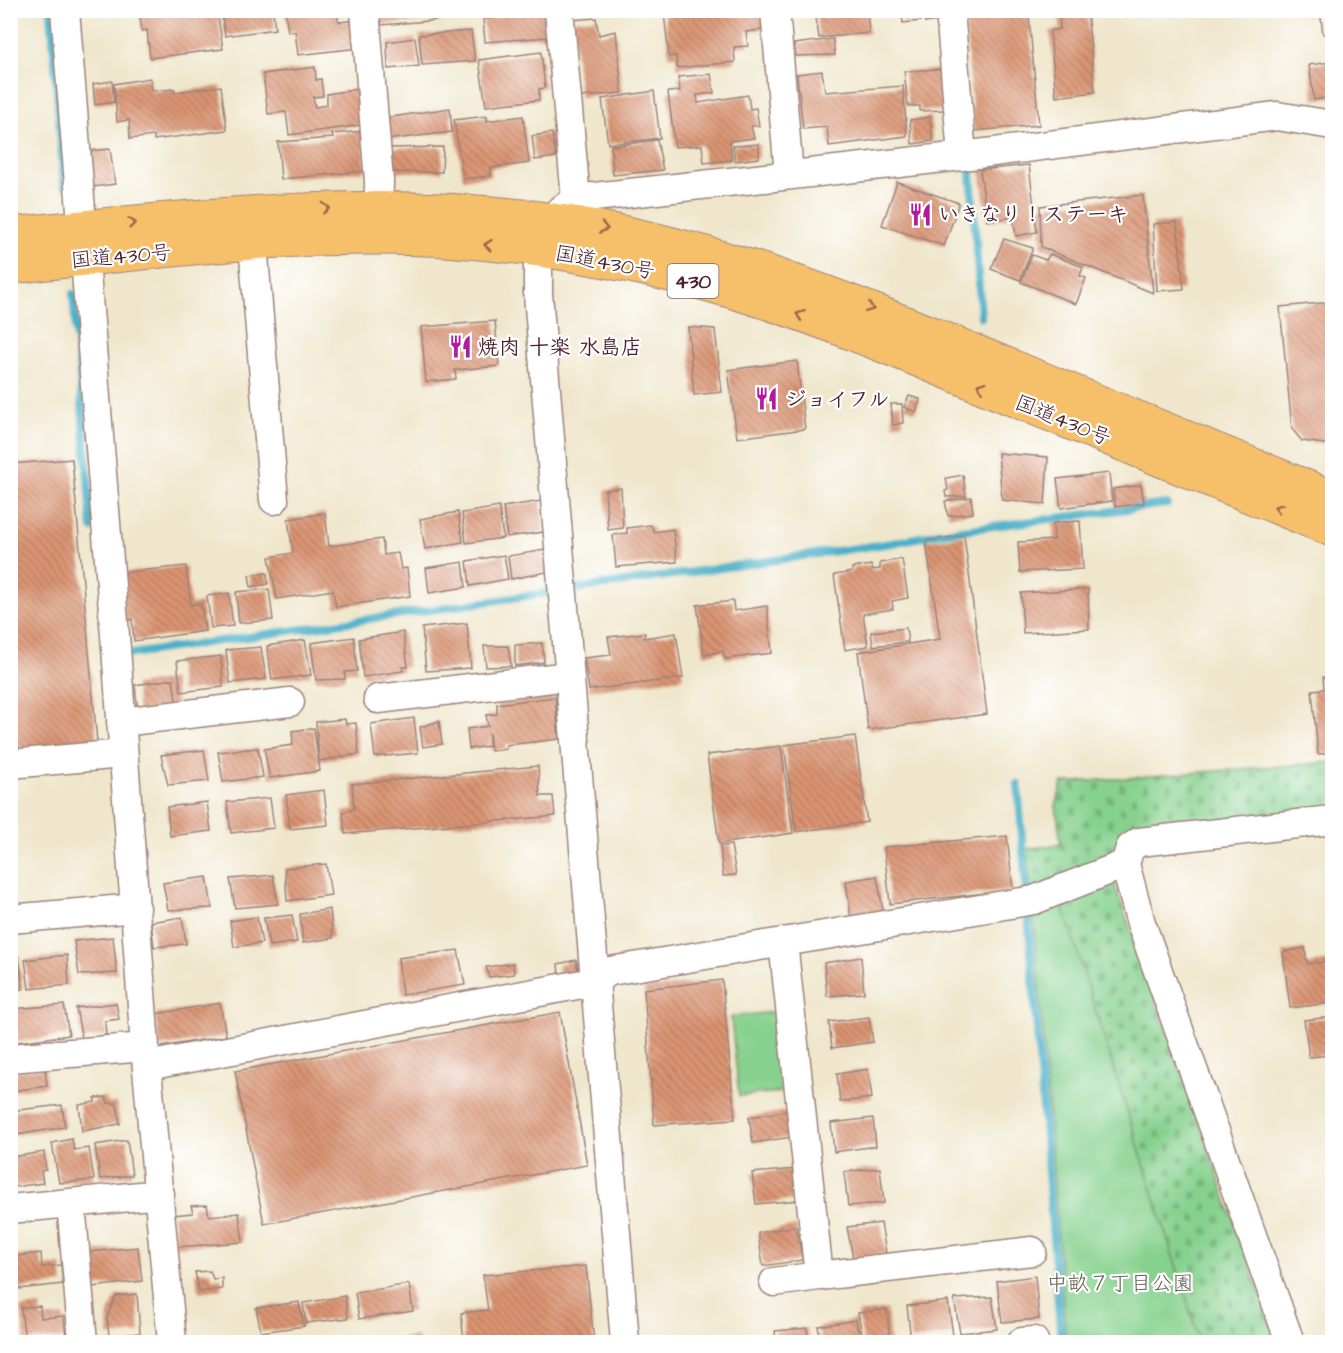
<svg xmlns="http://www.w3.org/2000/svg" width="1343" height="1353" font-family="'Architects Daughter','Klee One',sans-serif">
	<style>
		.cemetery { fill: url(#cemetery-stones); stroke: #68785c; stroke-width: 1.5 }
		.green { fill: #86d18e; stroke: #68785c; stroke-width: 1.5 }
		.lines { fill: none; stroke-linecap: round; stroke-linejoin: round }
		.stream { stroke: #49b0c8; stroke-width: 8 }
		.building { fill: url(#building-back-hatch) }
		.minor-casing { stroke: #9c827b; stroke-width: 31 }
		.highway-casing { stroke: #9c827b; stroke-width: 35 }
		.minor { stroke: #fff; stroke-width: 28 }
		.highway { stroke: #f6c06b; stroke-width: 33 }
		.oneway { stroke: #976748 }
		.labels { text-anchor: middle; stroke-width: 4.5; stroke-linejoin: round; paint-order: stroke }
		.shield { fill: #fff; stroke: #80626b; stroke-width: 1.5 }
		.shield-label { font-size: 20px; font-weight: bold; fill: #4a1f2b }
		.poi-label { font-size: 21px; font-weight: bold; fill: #4a1f2b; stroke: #fff; text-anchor: start }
		.street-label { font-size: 21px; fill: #4a1f2b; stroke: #fff }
		.park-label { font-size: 21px; fill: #5f5d4e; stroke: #fff }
	</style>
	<defs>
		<pattern id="cemetery-stones" width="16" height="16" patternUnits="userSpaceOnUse" patternTransform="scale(1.5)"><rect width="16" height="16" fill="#86d18e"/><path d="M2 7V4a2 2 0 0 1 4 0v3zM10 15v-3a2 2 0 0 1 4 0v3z" fill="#75b37b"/></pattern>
		<pattern id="building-back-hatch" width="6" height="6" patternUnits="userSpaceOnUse" patternTransform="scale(1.5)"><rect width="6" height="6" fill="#da9472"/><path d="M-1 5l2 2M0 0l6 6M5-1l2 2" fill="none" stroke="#b3785e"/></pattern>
	</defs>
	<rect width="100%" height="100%" fill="#fff"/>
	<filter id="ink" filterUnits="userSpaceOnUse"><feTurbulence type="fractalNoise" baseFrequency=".0167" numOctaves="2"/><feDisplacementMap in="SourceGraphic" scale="12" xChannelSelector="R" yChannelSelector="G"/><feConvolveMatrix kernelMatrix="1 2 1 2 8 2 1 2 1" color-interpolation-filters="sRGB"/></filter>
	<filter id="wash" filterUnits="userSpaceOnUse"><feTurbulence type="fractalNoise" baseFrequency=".008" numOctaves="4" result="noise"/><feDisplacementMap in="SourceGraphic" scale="24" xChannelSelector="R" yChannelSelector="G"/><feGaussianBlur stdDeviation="1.35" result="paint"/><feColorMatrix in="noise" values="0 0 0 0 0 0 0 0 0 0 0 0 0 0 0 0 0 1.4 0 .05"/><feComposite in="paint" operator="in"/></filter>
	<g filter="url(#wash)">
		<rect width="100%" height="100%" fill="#efe6cb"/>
		<path class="cemetery" d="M1332,762V812L1125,833L1120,841V856L1031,893L1026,849L1061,844L1056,806L1062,783Z
			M1113,880L1277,1342H1200L1060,898Z"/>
		<path class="green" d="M1060,898L1200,1342H1066L1033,908Z
			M782,1011L791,1091L739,1096L731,1017Z"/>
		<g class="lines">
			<path class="stream" d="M51,10L64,185
				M970,158L981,317
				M73,294L92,528
				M576,589L892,543L939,533L1167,504
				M125,655L546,593
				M1018,784L1061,1342"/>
		</g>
		<g id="blocks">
			<path class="building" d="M139,10H217L223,49L150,58L147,30L142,31Z
				M221,10H273L275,29L225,36Z
				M285,10H345L346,15L337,16L339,22L356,20L359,48L298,55L295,31L288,32Z
				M379,10H445V12L439,13V20L381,25Z
				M459,10H473L474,18L460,19Z
				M500,10H545L547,37L485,42L483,19L500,17Z
				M699,10H765L767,29L746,32L748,46L734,47L735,62L677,68L676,56L669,57L664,13Z
				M815,10H867L869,33L819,38Z
				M901,10H920L921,21L903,23Z
				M923,10H940V21L925,23Z
				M964,10H1025V17H1029L1039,125L974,131Z
				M1059,10H1087L1095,92L1056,97L1050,31L1060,29Z
				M1303,10H1315V14L1304,16Z
				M1320,10H1332V33L1323,34Z
				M596,18L599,35L616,31L622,93L580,97L572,20Z
				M471,31L475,61L422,65L419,35Z
				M415,38L419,66L388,69L387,42Z
				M833,39L835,55L796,56L794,44Z
				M541,52L545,88L539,89V100L486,106L479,60Z
				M1332,62V97L1314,100L1309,65Z
				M315,67L316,80L321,79L323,96L313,97L315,107L327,105V94L357,89L361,125L289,135L286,112L268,114L263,74Z
				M941,69L944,110L920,111V106H908L904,71Z
				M822,71L825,92L903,86L907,136L829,146L827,127L803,129L797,74Z
				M711,74L714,93L697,95L698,103L748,95L750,109L756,108L759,126H751L754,138L730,141L732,160L704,163L702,145L675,147L668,92L680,91L678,77Z
				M150,78L152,91L174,89L175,92L221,86L227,130L154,140V136L130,139L129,120L117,122L114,84Z
				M112,81L114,102L95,105L93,84Z
				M654,91L660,138L608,144L602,99Z
				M450,108L452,132L386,140V118Z
				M487,116V121L523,116L529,163L491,168V176L463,179L454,120Z
				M930,117L933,141L912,144L910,120Z
				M363,131L366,171L281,179L278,142L333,138L332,134Z
				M552,133L556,157L535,160L532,136Z
				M657,140L663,170L613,175L611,146Z
				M759,144V158L735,161L733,146Z
				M443,147L442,172H389L390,148Z
				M110,149L115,184L93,187L88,151Z
				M1029,165L1037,232L1016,236L1013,217L987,221L980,170Z
				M897,182L959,203L944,246L882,225Z
				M1143,195L1153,293L1041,247L1040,206Z
				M1177,222L1184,289L1157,291L1153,224Z
				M1004,239L1033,248L1020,280L991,269Z
				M1050,254L1083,267L1080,276L1086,278L1076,304L1021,282L1032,255L1046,260Z
				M1332,302V445L1302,441L1292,429L1280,307Z
				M495,321L499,366L455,370L456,379L426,382L421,327Z
				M688,327L715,329L722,392L694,395Z
				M797,361L805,429L737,438L728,370Z
				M909,396L920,399L916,412L904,407Z
				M891,404H902L903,423L893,425Z
				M998,453L1048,457L1045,504L1002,500Z
				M72,459L97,742L10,750V464Z
				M1109,473L1112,501L1061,508L1057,479Z
				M963,475L966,496L946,497L945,491L948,490L946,478Z
				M1141,485L1144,503L1115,507L1113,489Z
				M621,488L623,528L608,530L605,490Z
				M971,497L973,513L948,516L945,501Z
				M541,501L544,532L507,537L503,507Z
				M499,507L503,538L466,543L462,513Z
				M458,512L463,542L425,549L420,519Z
				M325,513L329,546L382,539L384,555L398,553L401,569L407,568L410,596L336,607L333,590L277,599L269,557L293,553L288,519Z
				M1080,521L1083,569L1020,572L1018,542L1054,540L1053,523Z
				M651,525L654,532L673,529L677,562L616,567L613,535L627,533V528Z
				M964,535L987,714L868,730L858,652L940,639L926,541Z
				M545,550L547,572L511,579L508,556Z
				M504,555L508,579L470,586L467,561Z
				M902,559L908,598L892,601L893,609L863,614L868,646L845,650L834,575L852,572V568L871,565L872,570L880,569V563Z
				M463,562L466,587L429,593L426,568Z
				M186,566L191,605L201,603L205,631L134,641L132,619L125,621L118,573Z
				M267,573L268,584L251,587L249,575Z
				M269,589L273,620L239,623L236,592Z
				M1088,589L1089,629L1023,633L1021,593Z
				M229,593L233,626L211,628L207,596Z
				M733,601L734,611L767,606L772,653L725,659L723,651L704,655L697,605Z
				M467,623L471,668L426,671L422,628Z
				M906,628L908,642L873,646L871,632Z
				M403,632L408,667H402L403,671L363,677L359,639Z
				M645,633L644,638L676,633L683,678L589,690L584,658L611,655L608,637Z
				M354,637L357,671L345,672V679L316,680L311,643Z
				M305,640L311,675L272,680L267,646Z
				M542,643L544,662L515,666V645Z
				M484,646H508L511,666L486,667Z
				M261,647L266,679L230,683L226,650Z
				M221,656L223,687L181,692L177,661Z
				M1323,677H1332V753L1318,754L1312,690L1324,689Z
				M173,679L177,707L138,712L135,685Z
				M555,697L559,739L506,745V749L491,751L489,733V746L469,749L467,729L488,726L486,715L497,714V704Z
				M414,718L418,753L375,757L371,724Z
				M345,719L346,724L356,723L359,754L319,761L316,722Z
				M439,721L442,744L423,747L420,727Z
				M314,728L320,771L270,778L264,749L293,745L292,731Z
				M855,736L867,822L796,832L784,745Z
				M781,746L793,833L719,844L707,755Z
				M258,748L263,777L223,782L218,752Z
				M204,750L209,781L168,785L161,755Z
				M538,766L540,796H553L555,816L345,834L343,812L354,809L352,784Z
				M324,790L328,825L290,829L286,795Z
				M270,798L274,828L231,833L227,802Z
				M207,802L211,831L170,836L167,807Z
				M1007,836L1013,890L890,904L884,847Z
				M731,845L736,875L723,876L720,846Z
				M326,864L331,895L287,901L285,868Z
				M273,875L278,904L235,908L230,879Z
				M877,876L884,916L851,919L846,881Z
				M207,877L212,908L168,910L163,883Z
				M330,909L333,938L303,943L300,914Z
				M292,915L297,942L269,946L264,918Z
				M182,917L186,944L154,947L151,922Z
				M257,917L262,943L234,947L230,921Z
				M113,937L117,973L79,975L74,941Z
				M1305,948L1307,964L1332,961V1003L1290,1008L1283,952Z
				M458,950L465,985L402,995L398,958Z
				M67,955L69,985L29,989L25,960Z
				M19,957L23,989L10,990V958Z
				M861,957L864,993L827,996L824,963Z
				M576,960L578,971L559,975L558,964Z
				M513,963L514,974L489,977L486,967Z
				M722,980L735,1119L654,1125L644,989Z
				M116,1003L119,1019L105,1021L106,1035L82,1040L76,1008Z
				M220,1003L226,1036L160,1047L155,1014Z
				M64,1005L69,1035L10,1043V1009Z
				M560,1012L587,1165L264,1224L235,1071Z
				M869,1017L873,1042L832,1048L829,1022Z
				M1332,1017V1055L1309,1057L1304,1020Z
				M45,1068L47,1086L12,1091L10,1072Z
				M868,1069L872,1098L840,1102L837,1074Z
				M106,1097L108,1103H117L120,1124L82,1131L79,1105L95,1102V1098Z
				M62,1105L65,1127L10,1136V1111Z
				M787,1111L792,1137L753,1143L749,1117Z
				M873,1118L876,1146L834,1152L831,1123Z
				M72,1139L74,1150L89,1148L94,1180L59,1183L52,1143Z
				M127,1140L132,1175L100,1179L95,1145Z
				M44,1152L46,1170L41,1171L43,1183L14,1187L11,1157Z
				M880,1168L884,1203L848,1206L844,1172Z
				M796,1169L799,1200L756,1204L752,1173Z
				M207,1205L209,1216L239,1213L243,1242L176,1247L173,1215L193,1213L191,1206Z
				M881,1223L886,1253L853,1258L847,1227Z
				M796,1226L803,1260L763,1266L758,1233Z
				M138,1247L142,1281L93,1287L89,1252Z
				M41,1253L42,1267L61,1265L63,1284L19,1289L15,1256Z
				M586,1266L594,1342H464L461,1313L488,1310L483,1275Z
				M210,1271L213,1279L222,1278V1289L199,1292L195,1272Z
				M1035,1276L1039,1319L1002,1322L997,1281Z
				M409,1284L413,1311L359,1319L355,1293Z
				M137,1294L140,1333L109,1336L107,1317L116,1296Z
				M345,1296L348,1318L306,1323L303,1303Z
				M992,1297L997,1329L960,1333L954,1299Z
				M948,1301L953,1335L911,1340L907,1306Z
				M299,1302L304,1326L261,1332L256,1308Z
				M40,1306L41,1318L64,1316L66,1338L25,1341L21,1308Z
				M887,1309L890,1342H863L858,1313Z
				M856,1320L860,1342H821L818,1326Z
				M807,1328L809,1342H776L775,1331Z
				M418,1336V1342H401L400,1338Z
				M367,1339L368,1342H354V1341Z"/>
		</g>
	</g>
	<g filter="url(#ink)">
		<use href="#blocks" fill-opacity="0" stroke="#9c827b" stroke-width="1.5"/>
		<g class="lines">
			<defs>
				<path id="minor" d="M65,10L116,648L145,1047L172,1342
					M365,10L379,181L378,229
					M559,10L576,199
					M775,10L789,175
					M950,10L962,156
					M253,244L274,500
					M378,699L569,676
					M121,722L290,702
					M10,764L123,754
					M1125,864L1141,923L1290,1342
					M10,919L136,908
					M783,942L819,1276L1032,1251
					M10,1058L145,1047
					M147,1066L593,982L610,971L1034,900L1125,864L1130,848L1139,842L1332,820
					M71,1203L83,1342
					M10,1209L160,1194
					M774,1282L819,1276
					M625,1342L538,294V250L549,219L576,199L962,156L1277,116L1332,125
					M1022,1342L1034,1341"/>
				<path id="highway" d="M10,234C189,217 369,195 547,219C704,240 849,299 994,359C1107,405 1220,451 1332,497
					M10,267C159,252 309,230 458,241C542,248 628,263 709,285C811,313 909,357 1007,397C1115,441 1224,486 1332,530"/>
			</defs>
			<use href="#minor" class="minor-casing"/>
			<use href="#highway" class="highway-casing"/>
			<use href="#minor" class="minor"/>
			<use href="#highway" class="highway"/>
		</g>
		<defs><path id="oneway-chevron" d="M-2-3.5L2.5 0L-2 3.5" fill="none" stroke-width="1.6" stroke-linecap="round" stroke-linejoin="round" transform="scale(1.5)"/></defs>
		<g class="oneway">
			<use href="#oneway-chevron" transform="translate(326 208) rotate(-2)"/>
			<use href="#oneway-chevron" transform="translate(132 223) rotate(-5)"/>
			<use href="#oneway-chevron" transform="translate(604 228) rotate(11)"/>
			<use href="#oneway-chevron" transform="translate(488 245) rotate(-174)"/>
			<use href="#oneway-chevron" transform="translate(870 308) rotate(21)"/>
			<use href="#oneway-chevron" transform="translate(800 315) rotate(-160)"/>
			<use href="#oneway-chevron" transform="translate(981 386) rotate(-158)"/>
			<use href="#oneway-chevron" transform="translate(1278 508) rotate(-158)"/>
		</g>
	</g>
	<defs>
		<symbol id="restaurant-bare" viewBox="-9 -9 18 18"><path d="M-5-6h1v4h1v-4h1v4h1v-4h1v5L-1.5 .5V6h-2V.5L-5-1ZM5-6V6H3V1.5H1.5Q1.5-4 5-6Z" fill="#b5179e" stroke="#fff" stroke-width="2.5" paint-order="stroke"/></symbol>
	</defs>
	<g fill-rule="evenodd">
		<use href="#restaurant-bare" x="904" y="198" width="33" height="33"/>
		<use href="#restaurant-bare" x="444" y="330" width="33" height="33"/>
		<use href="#restaurant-bare" x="750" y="382" width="33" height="33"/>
	</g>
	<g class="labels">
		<rect class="shield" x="667.5" y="264" width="51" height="34" rx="4.5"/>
		<g class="shield-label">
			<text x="693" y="288">430</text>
		</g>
		<g class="poi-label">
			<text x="938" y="221">いきなり！ステーキ</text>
			<text x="478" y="354">焼肉 十楽 水島店</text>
			<text x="785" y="406">ジョイフル</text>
		</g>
		<g class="street-label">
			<text transform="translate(121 256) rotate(-5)" y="7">国道430号</text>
			<text transform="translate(605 262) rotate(11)" y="7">国道430号</text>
			<text transform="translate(1063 420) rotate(22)" y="7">国道430号</text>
		</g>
		<g class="park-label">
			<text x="1120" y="1290">中畝７丁目公園</text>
		</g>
	</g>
	<rect width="1343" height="1353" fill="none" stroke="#fff" stroke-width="36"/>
</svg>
